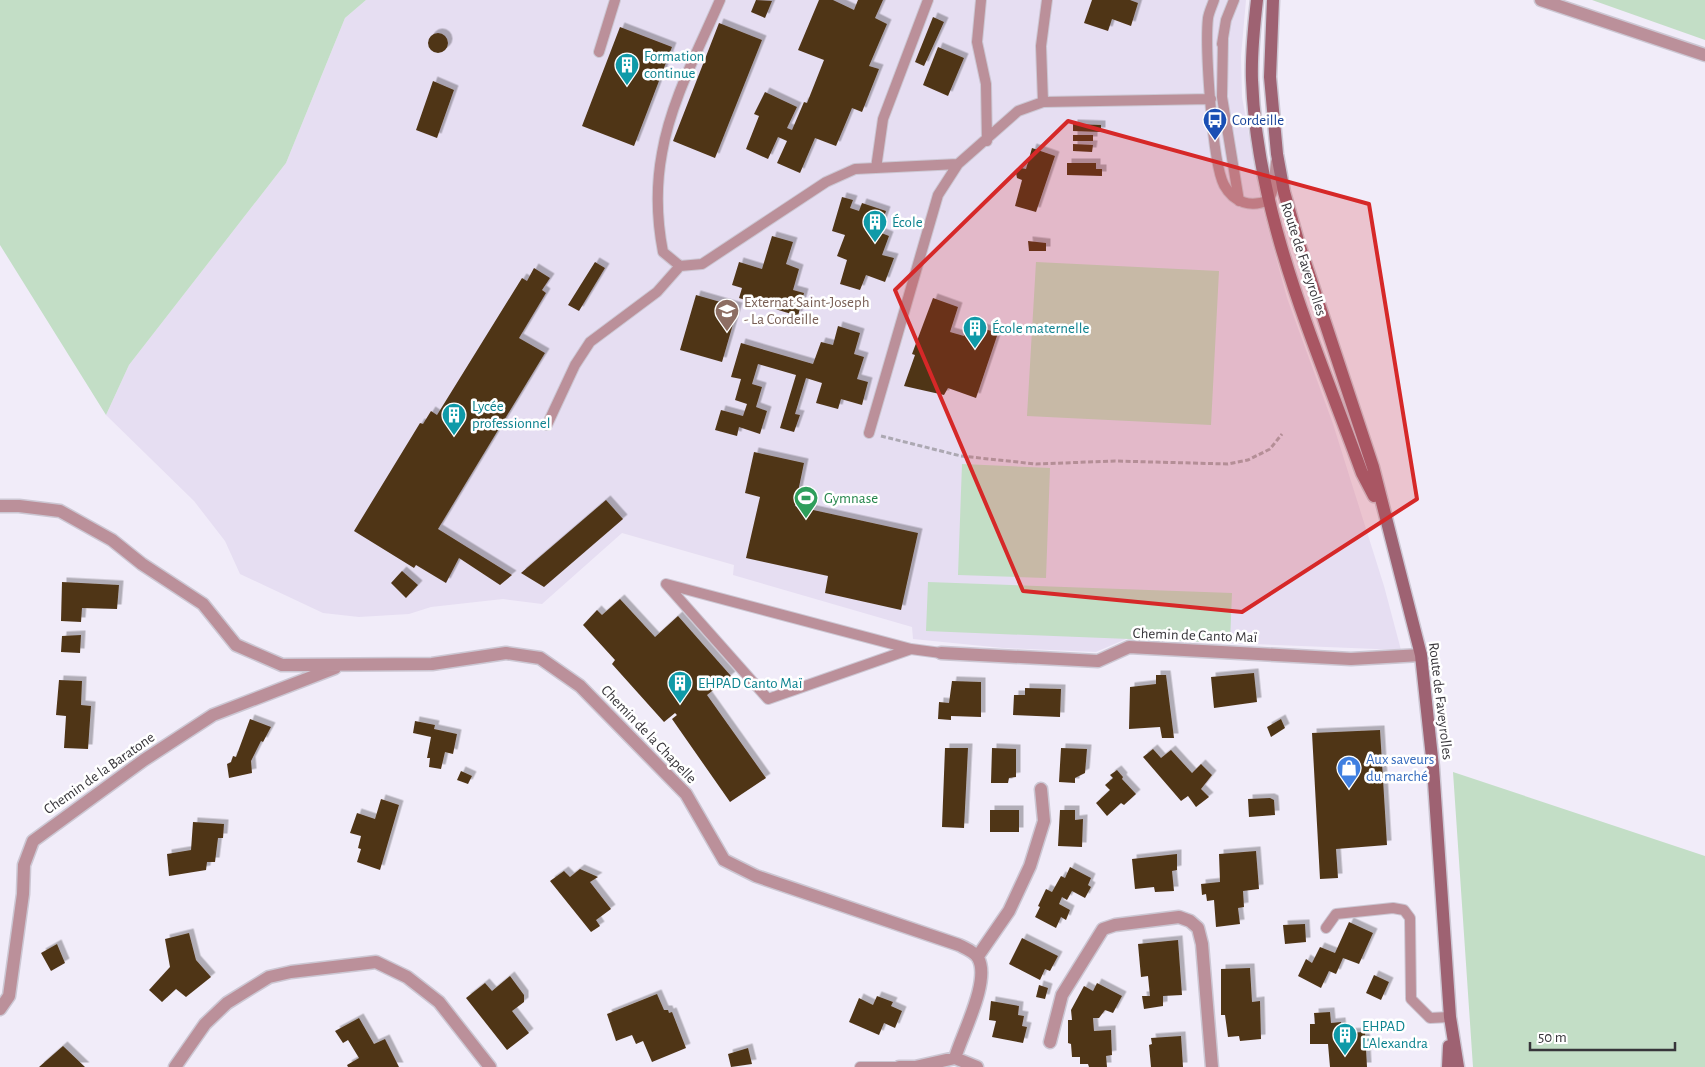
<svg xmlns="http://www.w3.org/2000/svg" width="1705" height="1067" font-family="'Alegreya Sans',sans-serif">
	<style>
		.built { fill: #e6def2 }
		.green { fill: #c3dec6 }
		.building { fill: #4f3518; filter: url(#shadow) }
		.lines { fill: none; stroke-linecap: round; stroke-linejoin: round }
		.service-casing { stroke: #ccc7d3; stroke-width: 12 }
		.minor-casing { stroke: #ccc7d3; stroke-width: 15 }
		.tertiary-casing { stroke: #ccc7d3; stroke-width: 15 }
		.secondary-casing { stroke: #ccc7d3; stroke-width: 15 }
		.path { stroke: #aca8b2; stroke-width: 3; stroke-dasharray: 5 2.5; stroke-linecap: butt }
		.service { stroke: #bb909a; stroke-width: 10 }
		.minor { stroke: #bb909a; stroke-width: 12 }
		.tertiary { stroke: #bb909a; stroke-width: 12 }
		.secondary { stroke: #9e6272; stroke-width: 12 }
		.marked { fill: #d62828; fill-opacity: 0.2; stroke: #d62828; stroke-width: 4; stroke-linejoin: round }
		.labels { text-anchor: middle; stroke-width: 5; stroke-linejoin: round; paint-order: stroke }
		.culture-label { font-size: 15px; fill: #0d838f; stroke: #fff; text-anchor: start }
		.transit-label { font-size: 15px; fill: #164399; stroke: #fff; text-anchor: start }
		.street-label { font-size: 15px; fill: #37353a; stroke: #fff }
		.education-label { font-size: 15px; fill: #785e54; stroke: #fff; text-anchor: start }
		.leisure-label { font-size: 15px; fill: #27864d; stroke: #fff; text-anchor: start }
		.shop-label { font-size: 15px; fill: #366cbe; stroke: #fff; text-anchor: start }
	</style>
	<defs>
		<filter id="shadow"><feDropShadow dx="4.5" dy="-4.5" stdDeviation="0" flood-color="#0004"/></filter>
	</defs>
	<rect width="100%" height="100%" fill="#f1ecf9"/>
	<path class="built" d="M366,0H1246L1241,56L1242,97L1262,206L1287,298L1333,424L1384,586L1401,650L1126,639L1096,652L1003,648L913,639L912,627L733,575L734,565L622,533L542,604L503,599L431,607L409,614L359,617L323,613L240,574L225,541L194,501L106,415L129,365L286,163L345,18Z"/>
	<path class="green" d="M0,0H366L345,18L286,163L129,365L106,415L0,245Z
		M1592,0H1705V40Z
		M1036,262L1219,271L1211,425L1027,416Z
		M962,464L1050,468L1046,578L958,575Z
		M928,582L1232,593L1230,643L926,631Z
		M1453,772L1705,856V1067H1473Z"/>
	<path class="building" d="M756,0L772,1L765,18L751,12Z
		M819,0H833L854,10L858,0H883L875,18L887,24L869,66L879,69L862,112L852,108L836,146L815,138L800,173L777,163L787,141L778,137L768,159L746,149L759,116L754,114L765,92L797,107L787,128L792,130L804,102L807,103L824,60L798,50Z
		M1092,0H1130L1138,3L1131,26L1112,19L1108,31L1084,23Z
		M933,17L944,22L924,66L915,62Z
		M719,23L762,40L715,158L673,141Z
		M620,27L672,47L634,146L582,126Z
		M428 43a10 10 0 1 1 20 0a10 10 0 1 1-20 0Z
		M938,47L964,58L948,96L923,85Z
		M433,81L454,90L437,138L416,130Z
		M1073,124L1101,125V132L1073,131Z
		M1073,135H1093V141H1073Z
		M1073,144L1093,145L1092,152L1073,151Z
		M1032,148L1055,156L1036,212L1015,206L1022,180L1017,178L1016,173L1021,168L1026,169Z
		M1067,163H1096V169H1102V176L1067,175Z
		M842,197L853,200L850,208L859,211L862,203L886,211L879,232L889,236L882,255L894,258L885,282L866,275L860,290L840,284L847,260L837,256L845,235L832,231Z
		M772,236L793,242L786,264L799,269L793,290L804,293L798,316L739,298L742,288L732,285L739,262L762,269Z
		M1028,241L1046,243V251H1029Z
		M595,262L605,268L579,311L568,305Z
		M534,268L550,278L542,290L546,293L519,338L545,353L438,529L512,575L500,585L459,558L446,583L416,565L414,568L354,531L420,423L423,424L431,411L437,415L522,278L527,281Z
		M696,295L738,307L722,362L680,350Z
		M933,298L958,307L950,332L964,336L968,324L998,333L976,398L948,388L944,395L904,386L915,355L912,354Z
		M838,326L860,333L854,354L864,357L857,379L868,382L862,405L841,399L838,409L816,403L822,383L806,378L795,414L800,415L794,432L780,428L796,375L758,364L752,384L762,387L756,407L767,411L760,434L739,427L737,436L715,430L721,410L743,416L747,404L735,400L741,379L731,377L741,343L813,364L821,342L833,345Z
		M754,452L804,463L795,506L918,533L901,610L825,593L828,576L746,558L760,497L745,493Z
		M606,500L623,519L544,587L521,573Z
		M402,571L418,585L406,598L391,583Z
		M62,582L119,585L117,609L82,608L81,622L61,621Z
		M620,599L655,637L678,616L731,676L707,695L766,778L730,802L672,719L677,715L675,713L664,722L612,664L615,660L583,625L597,610L602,615Z
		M81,635L80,653L61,652L62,636Z
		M1254,673L1257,702L1214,708L1211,677Z
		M1156,675H1166L1174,738H1162L1160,727L1129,729L1130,687L1156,684Z
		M59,680L82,681L81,705L91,706L88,749L64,748L66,716L56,715Z
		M952,681L981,682V717L951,716V720L938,719L939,702L949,703Z
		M1025,688L1061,689L1060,717L1013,715L1014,695H1025Z
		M250,719L271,727L263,742L261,741L251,761L252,773L229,778L227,764L231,762L233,756L236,757Z
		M1281,719L1285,728L1271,737L1267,727Z
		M415,721L435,725L434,729L457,734L453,754L445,752L441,769L429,767L430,758H427L431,737L413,733Z
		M1380,730L1387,845L1336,849L1338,878L1320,879L1312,733Z
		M945,748H968L964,828L942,827Z
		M992,748L1016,749V777L1009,778L1008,783H991Z
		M1061,748L1087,749L1085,773L1075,778V783L1059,782Z
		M1153,749L1161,758L1171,750L1192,773L1201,764L1212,775L1201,789L1209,797L1196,807L1188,796L1181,801L1143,757Z
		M1117,770L1123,777L1122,779L1136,794L1124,805L1121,803L1107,816L1096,803L1110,790L1105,785L1113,778L1110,775Z
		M461,771L472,776L468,784L457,780Z
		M1270,798L1274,800L1275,815L1249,817L1248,799Z
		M381,799L399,805L380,870L357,862L361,849L358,848L361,836L350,833L357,813L375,819Z
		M990,810H1019V832H990Z
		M1060,810H1075V820L1083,819L1082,847L1058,846Z
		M193,822L224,824L223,838H218L215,862H207L206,870L169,876L167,854L191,850Z
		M1256,851L1259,889L1243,891L1244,907L1238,908L1240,924L1216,927L1214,900L1207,901L1206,894L1202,895L1201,884L1220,882L1219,854Z
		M1177,854V870L1172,871L1174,891L1155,892L1154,887L1135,889L1132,859Z
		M1070,867L1091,878L1088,885L1091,887L1085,898L1072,891L1067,900L1062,897L1059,904L1070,910L1066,920L1061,917L1056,928L1035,917L1040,907L1038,906L1046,889L1052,892L1061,876L1065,878Z
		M580,869L598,877L590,882L611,909L596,920L600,926L591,932L550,881L564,871L570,877Z
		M1349,922L1373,933L1359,964L1343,958L1336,974L1329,971L1321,988L1298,976L1306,959L1312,963L1320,947L1335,953Z
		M1305,924L1306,942L1285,944L1283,925Z
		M189,933L196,960L211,977L186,997L176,989L162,1002L149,990L170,967L165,939Z
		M1022,938L1058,956L1050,971L1045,969L1040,980L1009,964Z
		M1178,940L1182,995L1163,996V1006L1144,1009L1142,996H1150L1148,976L1141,977L1138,944Z
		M57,944L65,963L51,971L41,953Z
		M1250,968L1252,1002L1260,1001L1261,1039L1240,1041L1239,1036L1228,1037L1225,1015H1221V969Z
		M1374,975L1389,982L1381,1000L1366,993Z
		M510,976L524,995V1002L512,1011L529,1033L507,1050L466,998L485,983L492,991Z
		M1097,983L1122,996L1113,1013L1105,1010L1099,1018H1093L1094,1031L1111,1030L1112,1055L1106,1056L1107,1067H1089L1088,1064H1080V1057H1072L1071,1044L1068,1043V1020H1072L1071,1010L1084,986L1093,991Z
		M1039,985L1048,988L1045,999L1036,997Z
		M657,994L664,1010H668L669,1013L672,1012L686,1048L652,1062L643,1041L636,1044L632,1035L616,1041L607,1014Z
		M877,996L893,1002L891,1006L902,1011L895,1028L884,1023L879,1035L849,1022L859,998L873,1005Z
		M991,1001L1019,1006L1018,1015L1024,1016L1022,1026L1027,1027L1023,1043L992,1037L996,1021L989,1020Z
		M1330,1012L1331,1023L1341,1022L1342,1033L1365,1032L1367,1067H1330L1328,1044H1310V1024H1315L1314,1013Z
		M359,1018L374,1044L385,1039L399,1067H348L347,1065L359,1058L348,1040L343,1043L335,1031Z
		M1181,1036L1183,1067H1151L1149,1045L1152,1044L1151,1038Z
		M63,1046L85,1067H39Z
		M748,1048L752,1064L731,1067L728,1054Z"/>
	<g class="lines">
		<defs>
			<path id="service" d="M720,0C699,49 671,100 662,153C656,185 657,221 663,252L680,266L702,264L826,182L855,169L958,164L1018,111L1043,102L1211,99
				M981,0L977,42L986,84L987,141
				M1214,0C1212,6 1209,12 1208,18C1205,46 1212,162 1224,185C1234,203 1251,208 1269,200L1273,189L1276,162
				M1223,39L1222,97L1239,201
				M1222,44L1226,20L1234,0
				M599,52L615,0
				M1043,102L1041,46L1047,0
				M876,168L883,119L928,0
				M547,425L575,365L590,342L657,292L680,266
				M869,433L938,195L958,164
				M911,649L768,699L666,584L911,649L941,653
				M1326,928L1336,914L1393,908L1404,910L1410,918L1411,999L1430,1018L1450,1017
				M860,1067H899"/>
			<path id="minor" d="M0,506H19L60,511L112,540L142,564L203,604L236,645L282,665L432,664L506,653L540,658L580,686L686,794L724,860L756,876L959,945C965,948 975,952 978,958C991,980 962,1034 955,1058
				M941,653L1098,661L1129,647L1351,659L1421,655
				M978,956L1009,911L1030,866L1044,821L1041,789
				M0,1009L9,996L23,894L24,865L33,841L144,760L213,715L335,668
				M1050,1042L1062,995L1103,929L1115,925L1179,917L1190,921L1198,928L1202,944L1212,1067
				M175,1067L205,1024L227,1003L269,977L291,972L376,962L407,977L439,1002L490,1067
				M899,1067H915L955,1058L977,1067"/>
			<path id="tertiary" d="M1541,0L1705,55"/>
			<path id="secondary" d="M1257,0C1254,26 1251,54 1252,80C1257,218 1316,346 1362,473L1374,496
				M1273,0L1270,77L1277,154L1284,192L1298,241L1373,467L1421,655L1433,767L1450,1017L1458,1067
				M1448,1067L1449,1046"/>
		</defs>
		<use href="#service" class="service-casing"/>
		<use href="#minor" class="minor-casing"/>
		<use href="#tertiary" class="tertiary-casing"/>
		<use href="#secondary" class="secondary-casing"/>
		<path class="path" d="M881,436L961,456L1036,464L1115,461L1228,464L1248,460L1270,449L1282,434"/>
		<use href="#service" class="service"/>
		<use href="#minor" class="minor"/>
		<use href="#tertiary" class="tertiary"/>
		<use href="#secondary" class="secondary"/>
	</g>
	<path class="marked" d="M1068,121L1369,204L1417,499L1242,612L1023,591L895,290Z"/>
	<defs>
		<symbol id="building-pin" viewBox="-11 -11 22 30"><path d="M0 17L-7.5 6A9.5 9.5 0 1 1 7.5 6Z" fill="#0f9aa8" stroke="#fff"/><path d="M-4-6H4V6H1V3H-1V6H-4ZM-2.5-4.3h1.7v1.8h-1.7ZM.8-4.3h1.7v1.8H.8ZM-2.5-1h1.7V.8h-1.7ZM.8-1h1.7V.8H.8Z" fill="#fff"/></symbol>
		<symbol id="bus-pin" viewBox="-11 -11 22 30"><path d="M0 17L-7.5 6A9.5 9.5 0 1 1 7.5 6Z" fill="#1a4fb4" stroke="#fff"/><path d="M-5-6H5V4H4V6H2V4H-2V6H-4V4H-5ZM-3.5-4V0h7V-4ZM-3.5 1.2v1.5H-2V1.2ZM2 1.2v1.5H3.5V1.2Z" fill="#fff"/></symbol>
		<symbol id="school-pin" viewBox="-11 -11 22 30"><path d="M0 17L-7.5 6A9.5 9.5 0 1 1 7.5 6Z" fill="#8d6e63" stroke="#fff"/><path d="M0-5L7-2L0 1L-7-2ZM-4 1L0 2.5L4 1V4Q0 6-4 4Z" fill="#fff"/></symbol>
		<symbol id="stadium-pin" viewBox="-11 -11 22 30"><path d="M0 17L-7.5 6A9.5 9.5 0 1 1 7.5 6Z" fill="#2e9e5b" stroke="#fff"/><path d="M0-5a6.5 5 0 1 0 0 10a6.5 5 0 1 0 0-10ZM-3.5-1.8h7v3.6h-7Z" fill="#fff"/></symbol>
		<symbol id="shop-pin" viewBox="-11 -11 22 30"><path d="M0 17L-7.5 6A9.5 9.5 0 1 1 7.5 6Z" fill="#3f7fe0" stroke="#fff"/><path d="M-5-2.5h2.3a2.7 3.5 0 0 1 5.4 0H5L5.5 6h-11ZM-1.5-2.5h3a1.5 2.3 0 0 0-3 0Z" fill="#fff"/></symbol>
	</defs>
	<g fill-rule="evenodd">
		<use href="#building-pin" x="613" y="51" width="28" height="38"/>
		<use href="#bus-pin" x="1201" y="106" width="28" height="38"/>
		<use href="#building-pin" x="861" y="208" width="28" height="38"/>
		<use href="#school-pin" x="713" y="297" width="28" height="38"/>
		<use href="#building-pin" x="961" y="314" width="28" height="38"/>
		<use href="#building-pin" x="440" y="401" width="28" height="38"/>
		<use href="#stadium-pin" x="792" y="484" width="28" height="38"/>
		<use href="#building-pin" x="666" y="669" width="28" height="38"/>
		<use href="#shop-pin" x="1335" y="754" width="28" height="38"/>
		<use href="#building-pin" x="1331" y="1021" width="28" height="38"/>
	</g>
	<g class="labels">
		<g class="culture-label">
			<text x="644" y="61">Formation<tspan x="644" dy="17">continue</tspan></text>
			<text x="892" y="227">École</text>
			<text x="992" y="333">École maternelle</text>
			<text x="472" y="411">Lycée<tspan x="472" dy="17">professionnel</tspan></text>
			<text x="698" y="688">EHPAD Canto Maï</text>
			<text x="1362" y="1031">EHPAD<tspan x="1362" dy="17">L'Alexandra</tspan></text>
		</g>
		<g class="transit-label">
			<text x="1232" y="125">Cordeille</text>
		</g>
		<g class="street-label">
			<text transform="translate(1304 259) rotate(72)" y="5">Route de Faveyrolles</text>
			<text transform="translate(1195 635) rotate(2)" y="5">Chemin de Canto Maï</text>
			<text transform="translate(1441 701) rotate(83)" y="5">Route de Faveyrolles</text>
			<text transform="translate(649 734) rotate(46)" y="5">Chemin de la Chapelle</text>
			<text transform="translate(99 773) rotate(-35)" y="5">Chemin de la Baratone</text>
		</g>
		<g class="education-label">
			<text x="744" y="307">Externat Saint-Joseph<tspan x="744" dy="17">- La Cordeille</tspan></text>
		</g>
		<g class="leisure-label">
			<text x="824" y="503">Gymnase</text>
		</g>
		<g class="shop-label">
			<text x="1366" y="764">Aux saveurs<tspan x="1366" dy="17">du marché</tspan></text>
		</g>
	</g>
	<path d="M1530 1042v8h145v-8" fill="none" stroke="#37353a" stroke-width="2.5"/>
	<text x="1538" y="1042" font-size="15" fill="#37353a" stroke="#ffffff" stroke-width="4" paint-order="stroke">50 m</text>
</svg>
